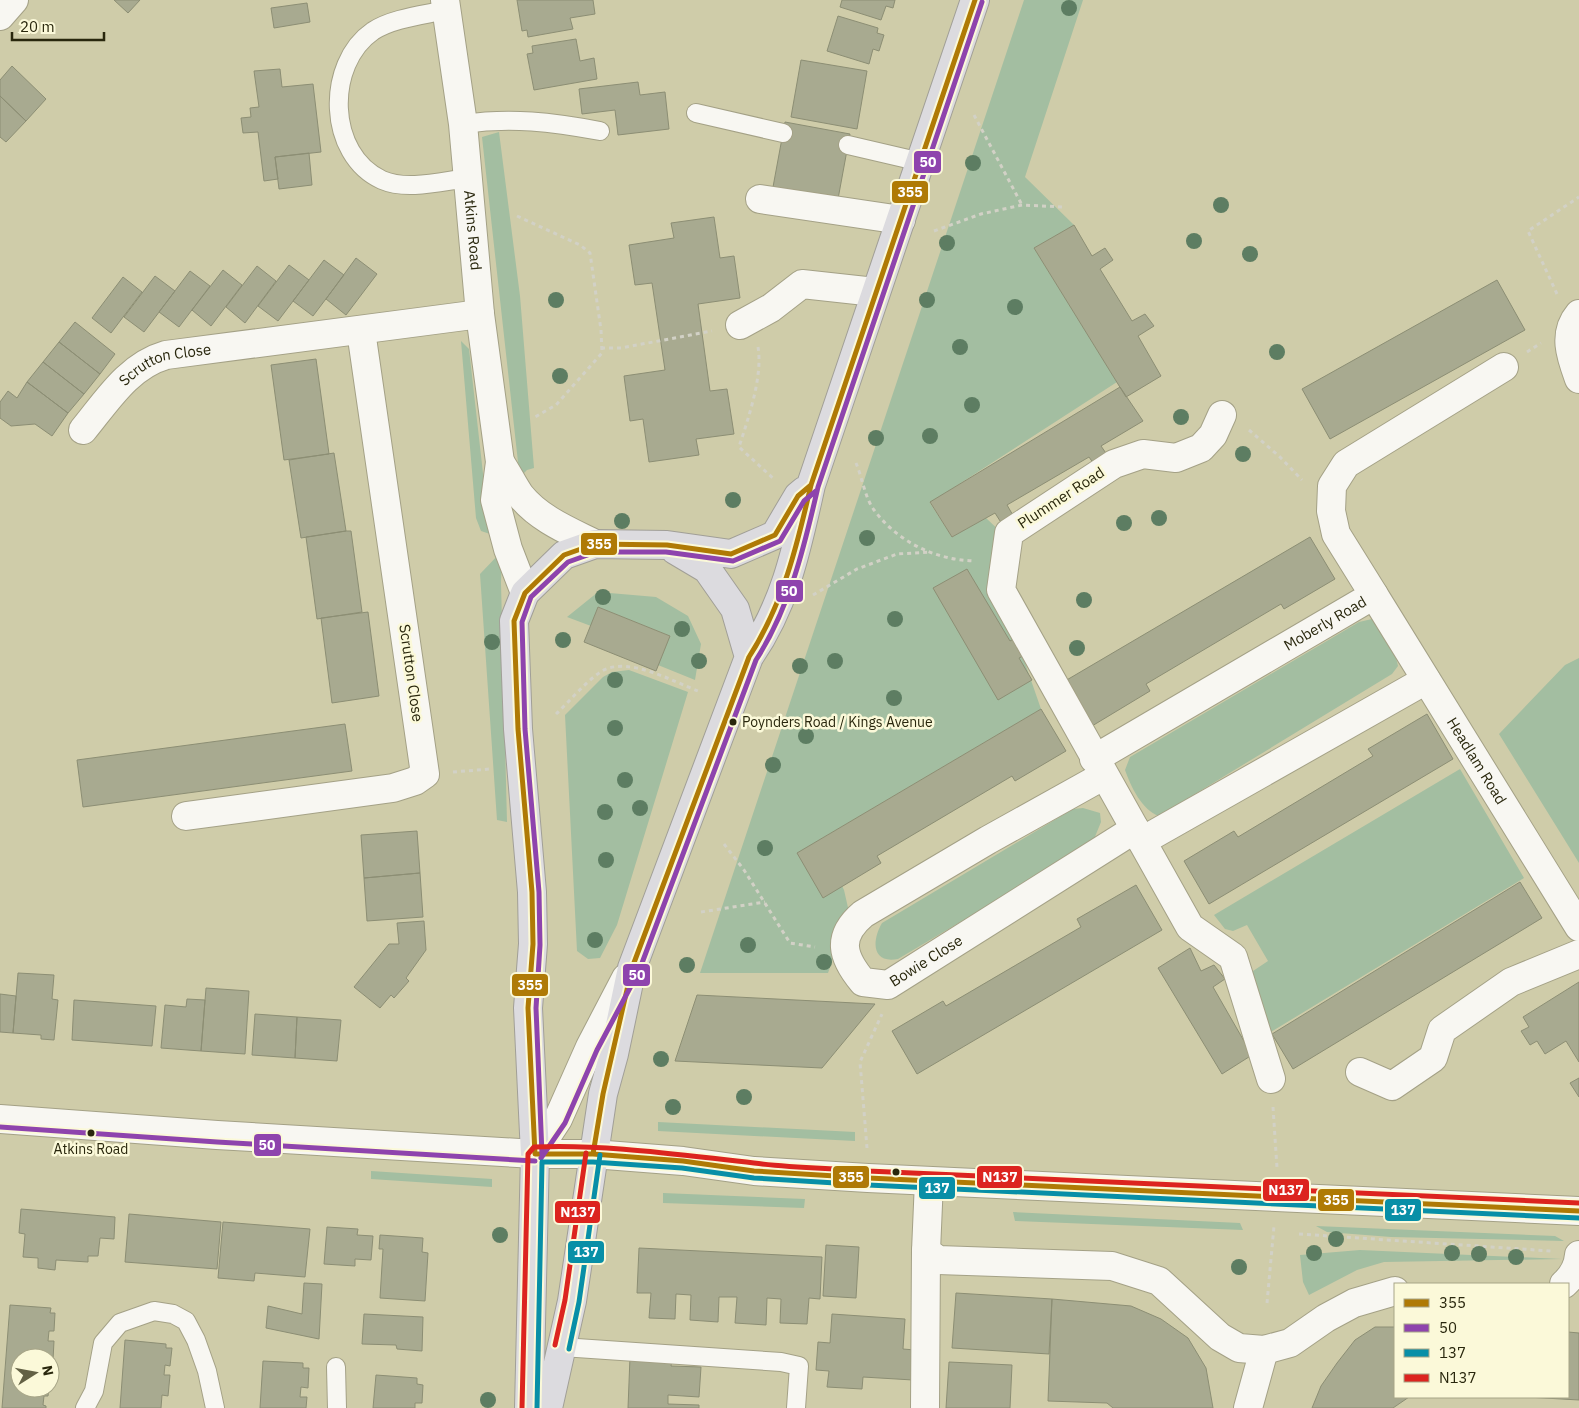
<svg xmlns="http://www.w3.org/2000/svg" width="1579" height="1408" font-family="'IBM Plex Sans',sans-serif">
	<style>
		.green { fill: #a3bea1 }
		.building { fill: #a8aa90; stroke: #8c8e74 }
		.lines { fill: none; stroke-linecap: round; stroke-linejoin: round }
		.lane-casing { stroke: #a4a186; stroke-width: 20 }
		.street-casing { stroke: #a4a186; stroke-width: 30 }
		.secondary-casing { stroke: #a4a186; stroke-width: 30 }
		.highway-casing { stroke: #a19f97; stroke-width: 30 }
		.path { stroke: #d2d1c6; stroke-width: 3; stroke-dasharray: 4 4; stroke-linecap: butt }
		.lane { stroke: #f8f7f2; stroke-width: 18 }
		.street { stroke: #f8f7f2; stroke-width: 28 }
		.secondary { stroke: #f8f7f2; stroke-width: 28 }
		.highway { stroke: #dcdbdf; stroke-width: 28 }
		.bus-1-casing { stroke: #fbf9d9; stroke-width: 9 }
		.bus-2-casing { stroke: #fbf9d9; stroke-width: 9 }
		.bus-3-casing { stroke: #fbf9d9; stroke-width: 9 }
		.bus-4-casing { stroke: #fbf9d9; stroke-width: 9 }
		.bus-1 { stroke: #af7a05; stroke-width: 5 }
		.bus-2 { stroke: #8e44ad; stroke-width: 5 }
		.bus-3 { stroke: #088fa7; stroke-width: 5 }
		.bus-4 { stroke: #dc241f; stroke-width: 5 }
		.tree { fill: #5d7d62 }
		.bus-dot { fill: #29270d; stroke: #fbf9d9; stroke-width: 2 }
		.labels { text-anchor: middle; stroke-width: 5; stroke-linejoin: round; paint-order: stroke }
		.bus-label { font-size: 14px; fill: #29270d; stroke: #fbf9d9; text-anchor: start }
		.street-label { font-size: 15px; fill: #29270d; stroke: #fbf9d9 }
		.line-badge { stroke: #fbf9d9; stroke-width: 2 }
		.badge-label { font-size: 14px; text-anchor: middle; font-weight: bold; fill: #fff }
	</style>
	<rect width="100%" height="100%" fill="#cfcca9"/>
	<path class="green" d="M1024,0H1083L1025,177L1074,225L1034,248L1117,382L930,503L952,537L986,518L1005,536L990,562L1041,709L819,840L844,890L849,912L828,973H700Z
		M499,132L520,296L534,468L527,470L521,476L519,471L482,137Z
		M461,341L469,349L487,509L493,535L481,531L476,518Z
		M502,551L501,583L507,822L497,820L480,574Z
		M598,592L656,597L688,616L701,644L695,680L658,665L670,636L598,607L591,626L567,617Z
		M1372,619C1385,630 1395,649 1398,666L1392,674L1159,816C1142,810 1131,787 1125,770L1130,757L1359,622Z
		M1579,658V863L1499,734L1565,665Z
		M629,670L688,692L617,925L600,958L588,959L577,951L565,715L603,677L612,672Z
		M1460,769L1524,878L1266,1035L1253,980V971L1268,961L1247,925L1233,931L1225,929L1214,915Z
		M1083,808L1100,813L1101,822L1092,844L898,959C871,964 872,940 882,923L1073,809Z
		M658,1122L855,1132V1141L658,1131Z
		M371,1171L492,1179V1187L371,1179Z
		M663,1193L805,1199L804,1208L663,1203Z
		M1013,1212L1240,1223L1243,1230L1015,1221Z
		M1316,1226L1555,1236L1564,1241L1391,1237L1327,1232Z
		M1360,1250L1562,1259L1384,1262L1357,1270L1309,1295L1303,1282L1300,1255Z"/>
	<path class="building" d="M114,0H140L128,13Z
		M517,0H593L595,14L570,18L573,29L528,37L527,30L522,31Z
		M842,0H895L893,8L886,6L881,20L840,7Z
		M307,3L310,22L274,28L271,8Z
		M838,16L878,28L877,33L884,35L879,51L873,49L869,64L827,51Z
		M576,39L580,61L594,58L597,79L534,90L527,54L533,53L532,46Z
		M801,60L867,71L857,129L791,117Z
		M12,66L46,99L26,121L0,96V80Z
		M280,69L282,87L313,84L321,152L275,157L278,179L264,181L258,132L243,133L241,118L251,117L250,108L259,107L254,71Z
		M638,82L640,95L665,92L669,129L618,135L615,110L582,114L579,89Z
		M0,96L26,121L6,142L0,137Z
		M785,122L850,134L838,199L773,187Z
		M309,153L312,185L279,189L275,157Z
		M714,217L720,258L734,256L740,298L698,304L710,391L727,389L734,434L696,439L699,455L649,462L643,419L630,421L624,376L665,370L652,283L635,285L629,245L674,238L671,223Z
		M1074,225L1092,256L1105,248L1113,260L1100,269L1132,321L1145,314L1154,326L1138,336L1161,376L1126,397L1034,248Z
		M356,258L377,274L346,315L326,299Z
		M324,260L344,275L313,316L293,301Z
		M289,265L309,280L278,321L258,306Z
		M257,266L276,281L245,323L226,307Z
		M223,270L242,285L211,326L192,310Z
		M190,271L210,286L179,327L159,312Z
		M155,276L175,291L144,332L124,317Z
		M123,277L142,292L111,333L92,318Z
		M1497,280L1525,330L1330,439L1302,389Z
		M75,322L115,354L100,374L59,342Z
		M59,342L100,374L84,394L43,362Z
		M316,359L329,454L284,460L271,365Z
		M43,362L84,394L68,413L27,382Z
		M27,382L68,413L52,436L35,424L11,426L0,418V402L8,391L17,398Z
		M1120,387L1143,421L1101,446L1110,459L1096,467L1089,457L1007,505L1014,517L1002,524L995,513L952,537L930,502Z
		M334,453L346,531L301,538L289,460Z
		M346,531H351L362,612L317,619L306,537Z
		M1310,537L1335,579L1284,609L1281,604L1146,684L1150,691L1092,726L1065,681Z
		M967,569L1010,641L1017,637L1027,654L1019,658L1032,680L998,700L933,588Z
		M598,607L670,636L656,671L584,642Z
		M368,612L379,696L332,703L321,618Z
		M1041,709L1066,751L1015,781L1012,776L877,856L881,863L823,898L797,853Z
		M1427,714L1453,759L1209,904L1184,861L1234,831L1238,837L1373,756L1368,749Z
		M345,724L352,771L83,807L77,760Z
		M417,831L420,873L364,878L361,835Z
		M420,873L423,917L367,921L364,878Z
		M1520,882L1542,918L1293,1069L1272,1034Z
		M1136,885L1162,930L917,1074L892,1031L943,1001L946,1006L1081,927L1077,919Z
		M424,921L426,950L406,978L409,981L394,998L391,995L380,1008L354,987L389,944H399L397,923Z
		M1190,948L1201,971L1214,965L1225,979L1213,987L1252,1055L1222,1074L1158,968Z
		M18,973L54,975L52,999L58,1000L54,1040L41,1039V1035L13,1033Z
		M1579,982V1062L1566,1041L1545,1054L1537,1041L1530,1045L1521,1031L1529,1027L1523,1017Z
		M206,988L249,991L245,1054L201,1051Z
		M0,994L16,996L13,1033L0,1032Z
		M697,995L875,1004L822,1068L675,1061Z
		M187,999L205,1000L201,1051L161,1048L165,1005L186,1007Z
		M74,1000L156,1006L152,1046L72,1040Z
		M255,1014L297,1017L295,1058L252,1055Z
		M297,1017L341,1020L337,1061L295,1058Z
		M1579,1078V1097L1570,1083Z
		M21,1209L115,1217L114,1239L100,1238L98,1256H88V1262L56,1260L55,1270L38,1268V1258L23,1257L25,1234L19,1233Z
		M129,1214L221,1222L217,1269L125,1262Z
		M223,1222L310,1229L305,1277L255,1273L254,1281L218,1278Z
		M327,1227L358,1229L357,1235L373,1236L371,1260L355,1259V1266L324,1264Z
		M380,1235L423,1238L422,1252L428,1253L425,1301L380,1298L383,1249H379Z
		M826,1245L859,1247L856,1298L823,1296Z
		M639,1248L822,1257L820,1299L809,1298L807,1324L780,1323L781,1299L767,1298L766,1325L735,1323L737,1297H719L718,1322L690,1320L691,1295L676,1294L675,1319L649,1318L651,1293H637Z
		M304,1283L322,1284L319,1339L266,1328L268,1306L302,1314Z
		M956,1293L1052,1299L1049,1354L952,1348Z
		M1052,1299L1131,1306L1161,1319L1188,1338L1206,1368L1213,1408H1113L1107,1403L1048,1401Z
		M10,1305L51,1308L50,1313H55L54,1331H49L48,1341H54L53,1360L50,1358H20V1388H49L48,1396H44L43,1405L46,1406V1408H2Z
		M364,1314L423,1317L422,1351L397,1349L396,1345L362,1344Z
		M832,1314L905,1319L903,1349L915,1350L913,1380L863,1377L862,1389L827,1387L829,1371L816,1370L818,1342L830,1343Z
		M1375,1327H1395V1397H1409L1393,1408H1312L1321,1386L1337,1363L1355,1340Z
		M1568,1332L1579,1333V1400L1527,1397H1568Z
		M125,1340L166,1344V1348H172L170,1366L165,1365L164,1375H170L168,1396L162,1395L161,1408H120Z
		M630,1357L672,1359L671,1366L701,1367L699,1397L668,1395V1404L699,1405V1408H628Z
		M263,1361L303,1363V1368H309L308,1388L301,1387L300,1397H307L306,1408H260Z
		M949,1362L1012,1365L1010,1408H946Z
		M376,1375L417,1378V1384L423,1385L422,1403H415V1408H373Z"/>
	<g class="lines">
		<defs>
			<path id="lane" d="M446,10C424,15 393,18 373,31C325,64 327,155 382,180C407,191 443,181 469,178
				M696,113L783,133
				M463,124C511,117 552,122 600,131
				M848,145L921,162
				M562,1347L781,1362L799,1366L796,1408
				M336,1367L337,1408
				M85,1408L94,1391L103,1343L120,1323L154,1311L173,1314L186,1321L196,1340L207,1371L215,1408"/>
			<g id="street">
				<path id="s1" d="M445,0L463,124L480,314L500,462L495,500L508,549L525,593"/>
				<path d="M0,16L14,0"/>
				<path d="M760,199L901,220"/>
				<path d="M1579,314C1562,334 1571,357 1579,379"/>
				<path d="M740,325L771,308L802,284L875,292"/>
				<path d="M1222,415L1213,435L1201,448L1176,458L1143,454L1114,464L1009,533L1001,590L1190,927L1233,957L1271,1079"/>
				<path id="s2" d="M83,430C107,401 128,366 166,355L480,314"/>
				<path d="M500,462C507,472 513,485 520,495C539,519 569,531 595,544"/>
				<path id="s3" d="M1374,595L1579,927"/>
				<path id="s4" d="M1094,759L1374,595L1336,534L1331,511L1332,486L1346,464L1504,367"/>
				<path id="s5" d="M1103,776L988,840L863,914C836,937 842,957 863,982L888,985L1135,829"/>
				<path d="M186,816L393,788L415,781L425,774L361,331"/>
				<path d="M1142,841L1426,680"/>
				<path d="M1360,1072L1392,1086L1433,1058L1442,1030L1511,982L1579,954"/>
				<path d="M929,1181L926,1251L938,1260L1112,1266L1159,1281L1220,1337L1239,1348L1264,1350L1290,1343L1326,1318L1354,1303L1395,1291"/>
				<path d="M1564,1284C1573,1276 1578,1267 1579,1255"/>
				<path d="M925,1408L926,1251"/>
				<path d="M1248,1408L1264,1350"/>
			</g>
			<path id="secondary" d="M0,1119L217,1135L535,1154H593L683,1161L754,1171L868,1178L1579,1211
				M535,1154L558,1119L590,1047L626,978"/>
			<path id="highway" d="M675,550L707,569L735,609L749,657
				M529,1408L535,1154L528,1008L533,944L532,892L518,729L514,621L525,593L564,555L595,544L667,545L731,554L775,535L798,496L804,491
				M548,1408L572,1301L603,1094L614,1054L632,968L749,657C786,604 797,547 811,485L975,0"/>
		</defs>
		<use href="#lane" class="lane-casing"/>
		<use href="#street" class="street-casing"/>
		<use href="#secondary" class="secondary-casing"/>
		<use href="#highway" class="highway-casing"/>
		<path class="path" d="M974,115L1022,205
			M517,216L580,245L590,253L601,330L602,353L556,405L535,417
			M934,231L981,214L1022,205L1063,207
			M1557,294L1528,231L1579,197
			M758,347C763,377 748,419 739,447L775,480
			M601,348H621L712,331
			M1527,352L1541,343
			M1249,430L1280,457L1302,480
			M856,463C862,477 865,498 874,510C898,542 935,560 975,561
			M813,595L857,569L897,554L930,552
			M556,714C570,701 585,682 602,671C628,656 672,681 698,691
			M453,772L490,769
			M724,844L744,870L790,943L815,947
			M701,912L765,902
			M1273,1107L1277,1168
			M867,1148L860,1062L882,1014
			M1299,1234L1551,1251
			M1267,1303L1274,1226"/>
		<use href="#lane" class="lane"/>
		<use href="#street" class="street"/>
		<use href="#secondary" class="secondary"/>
		<use href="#highway" class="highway"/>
		<defs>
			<path id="bus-1" d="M811,485L798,496L775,535L731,554L667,545L595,544L564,555L525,593L514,621L518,729L532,892L533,944L528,1008L535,1154H593L683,1161L754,1171L868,1178L1579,1211
				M593,1154L603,1094L632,968L749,657C783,604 797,546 811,485L975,0"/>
			<path id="bus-2" d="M0,1127L217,1142L535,1161
				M542,1154L536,1008L540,945L539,892L525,729L522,622L531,597L568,562L596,552H666L733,561L780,541L804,501L816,491
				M541,1158L565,1123L597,1050L639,971L756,660C790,607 804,548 818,487L982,2"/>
			<path id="bus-3" d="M569,1349L579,1302L600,1155
				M537,1408L542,1162H593L682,1168L754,1178L868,1185L1579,1218"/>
			<path id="bus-4" d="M555,1345L565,1300L586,1153
				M522,1408L528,1154L534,1147C608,1144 680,1155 754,1163C792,1168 830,1168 868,1171L1579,1203"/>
		</defs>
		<use href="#bus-1" class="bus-1-casing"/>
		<use href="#bus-2" class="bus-2-casing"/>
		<use href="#bus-3" class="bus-3-casing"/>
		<use href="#bus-4" class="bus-4-casing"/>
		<use href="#bus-1" class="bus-1"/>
		<use href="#bus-2" class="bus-2"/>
		<use href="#bus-3" class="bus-3"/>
		<use href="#bus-4" class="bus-4"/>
	</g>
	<g class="tree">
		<circle cx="1069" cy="8" r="8"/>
		<circle cx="973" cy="163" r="8"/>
		<circle cx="1221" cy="205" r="8"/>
		<circle cx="1194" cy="241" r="8"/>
		<circle cx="947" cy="243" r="8"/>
		<circle cx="1250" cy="254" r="8"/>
		<circle cx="556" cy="300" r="8"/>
		<circle cx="927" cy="300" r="8"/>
		<circle cx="1015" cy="307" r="8"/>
		<circle cx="960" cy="347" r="8"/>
		<circle cx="1277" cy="352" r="8"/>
		<circle cx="560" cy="376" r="8"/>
		<circle cx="972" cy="405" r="8"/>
		<circle cx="1181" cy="417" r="8"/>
		<circle cx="930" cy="436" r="8"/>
		<circle cx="876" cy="438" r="8"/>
		<circle cx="1243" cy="454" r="8"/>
		<circle cx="733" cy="500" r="8"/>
		<circle cx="1159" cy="518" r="8"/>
		<circle cx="622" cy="521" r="8"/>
		<circle cx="1124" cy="523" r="8"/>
		<circle cx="867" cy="538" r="8"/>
		<circle cx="603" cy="597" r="8"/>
		<circle cx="1084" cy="600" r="8"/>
		<circle cx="895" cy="619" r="8"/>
		<circle cx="682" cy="629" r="8"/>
		<circle cx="563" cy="640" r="8"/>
		<circle cx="492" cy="642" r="8"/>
		<circle cx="1077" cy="648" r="8"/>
		<circle cx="699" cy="661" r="8"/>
		<circle cx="835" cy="661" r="8"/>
		<circle cx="800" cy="666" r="8"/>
		<circle cx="615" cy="680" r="8"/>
		<circle cx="894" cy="698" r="8"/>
		<circle cx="615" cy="728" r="8"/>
		<circle cx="806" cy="736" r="8"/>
		<circle cx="773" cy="765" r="8"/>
		<circle cx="625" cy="780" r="8"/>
		<circle cx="640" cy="808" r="8"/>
		<circle cx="605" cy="812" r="8"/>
		<circle cx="765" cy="848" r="8"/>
		<circle cx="606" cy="860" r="8"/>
		<circle cx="595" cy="940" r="8"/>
		<circle cx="748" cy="945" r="8"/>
		<circle cx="824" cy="962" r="8"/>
		<circle cx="687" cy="965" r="8"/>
		<circle cx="661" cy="1059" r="8"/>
		<circle cx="744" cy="1097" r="8"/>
		<circle cx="673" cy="1107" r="8"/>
		<circle cx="500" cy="1235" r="8"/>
		<circle cx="1336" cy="1239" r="8"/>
		<circle cx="1314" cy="1253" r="8"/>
		<circle cx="1452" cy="1253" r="8"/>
		<circle cx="1479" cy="1254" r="8"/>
		<circle cx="1516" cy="1257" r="8"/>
		<circle cx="1239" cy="1267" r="8"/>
		<circle cx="488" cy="1400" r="8"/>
	</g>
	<g class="bus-dot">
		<circle cx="733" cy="722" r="4.5"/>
		<circle cx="91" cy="1133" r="4.5"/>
		<circle cx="896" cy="1172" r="4.5"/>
	</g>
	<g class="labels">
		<g class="bus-label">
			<text x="742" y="727">Poynders Road / Kings Avenue</text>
			<text x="91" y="1154" text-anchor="middle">Atkins Road</text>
		</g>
		<g class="street-label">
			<text dy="5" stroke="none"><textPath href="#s1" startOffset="232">Atkins Road</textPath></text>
			<text dy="5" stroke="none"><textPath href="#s2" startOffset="110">Scrutton Close</textPath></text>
			<text transform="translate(1061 498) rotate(-33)" y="5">Plummer Road</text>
			<text dy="5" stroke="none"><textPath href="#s4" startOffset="268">Moberly Road</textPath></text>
			<text transform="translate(411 673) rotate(82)" y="5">Scrutton Close</text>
			<text dy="5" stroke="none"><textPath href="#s3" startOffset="195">Headlam Road</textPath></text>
			<text dy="5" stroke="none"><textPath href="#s5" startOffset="426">Bowie Close</textPath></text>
		</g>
	</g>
	<g class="line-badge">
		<rect x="913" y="150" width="29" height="24" rx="5" fill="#8e44ad"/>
		<rect x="891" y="180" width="38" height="24" rx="5" fill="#af7a05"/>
		<rect x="580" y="532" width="38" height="24" rx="5" fill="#af7a05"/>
		<rect x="775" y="579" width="29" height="24" rx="5" fill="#8e44ad"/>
		<rect x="622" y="963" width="29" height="24" rx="5" fill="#8e44ad"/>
		<rect x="511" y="973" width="38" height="24" rx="5" fill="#af7a05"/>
		<rect x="253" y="1133" width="29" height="24" rx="5" fill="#8e44ad"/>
		<rect x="976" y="1165" width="47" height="24" rx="5" fill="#dc241f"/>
		<rect x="832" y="1165" width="38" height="24" rx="5" fill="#af7a05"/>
		<rect x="918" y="1176" width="38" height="24" rx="5" fill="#088fa7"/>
		<rect x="1262" y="1178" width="48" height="24" rx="5" fill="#dc241f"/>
		<rect x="1317" y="1188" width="38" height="24" rx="5" fill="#af7a05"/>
		<rect x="1384" y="1198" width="38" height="24" rx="5" fill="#088fa7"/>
		<rect x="554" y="1200" width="47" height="24" rx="5" fill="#dc241f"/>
		<rect x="567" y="1240" width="38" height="24" rx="5" fill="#088fa7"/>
	</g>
	<g class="badge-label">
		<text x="928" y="167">50</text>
		<text x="910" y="197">355</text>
		<text x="599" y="549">355</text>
		<text x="789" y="596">50</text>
		<text x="637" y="980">50</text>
		<text x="530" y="990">355</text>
		<text x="267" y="1150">50</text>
		<text x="1000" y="1182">N137</text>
		<text x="851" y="1182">355</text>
		<text x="937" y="1193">137</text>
		<text x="1286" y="1195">N137</text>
		<text x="1336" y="1205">355</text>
		<text x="1403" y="1215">137</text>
		<text x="578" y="1217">N137</text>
		<text x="586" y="1257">137</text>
	</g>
	<rect x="1394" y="1283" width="175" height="115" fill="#fbf9d9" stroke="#a7a587"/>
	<rect x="1404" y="1299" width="25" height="8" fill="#af7a05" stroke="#a7a587"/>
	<text x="1439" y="1308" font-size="15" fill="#29270d">355</text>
	<rect x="1404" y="1324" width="25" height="8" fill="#8e44ad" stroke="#a7a587"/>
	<text x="1439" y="1333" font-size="15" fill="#29270d">50</text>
	<rect x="1404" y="1349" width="25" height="8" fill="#088fa7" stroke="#a7a587"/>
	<text x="1439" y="1358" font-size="15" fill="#29270d">137</text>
	<rect x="1404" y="1374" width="25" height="8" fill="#dc241f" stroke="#a7a587"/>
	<text x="1439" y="1383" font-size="15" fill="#29270d">N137</text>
	<g transform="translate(35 1373) rotate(79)"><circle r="24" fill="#fbf9d9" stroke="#a7a587"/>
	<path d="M0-4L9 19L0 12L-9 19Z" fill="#636144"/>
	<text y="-8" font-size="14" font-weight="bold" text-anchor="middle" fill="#29270d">N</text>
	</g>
	<path d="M12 32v8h92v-8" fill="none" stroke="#29270d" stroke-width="2.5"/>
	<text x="20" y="32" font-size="15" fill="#29270d" stroke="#fbf9d9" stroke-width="4" paint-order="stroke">20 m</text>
</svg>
